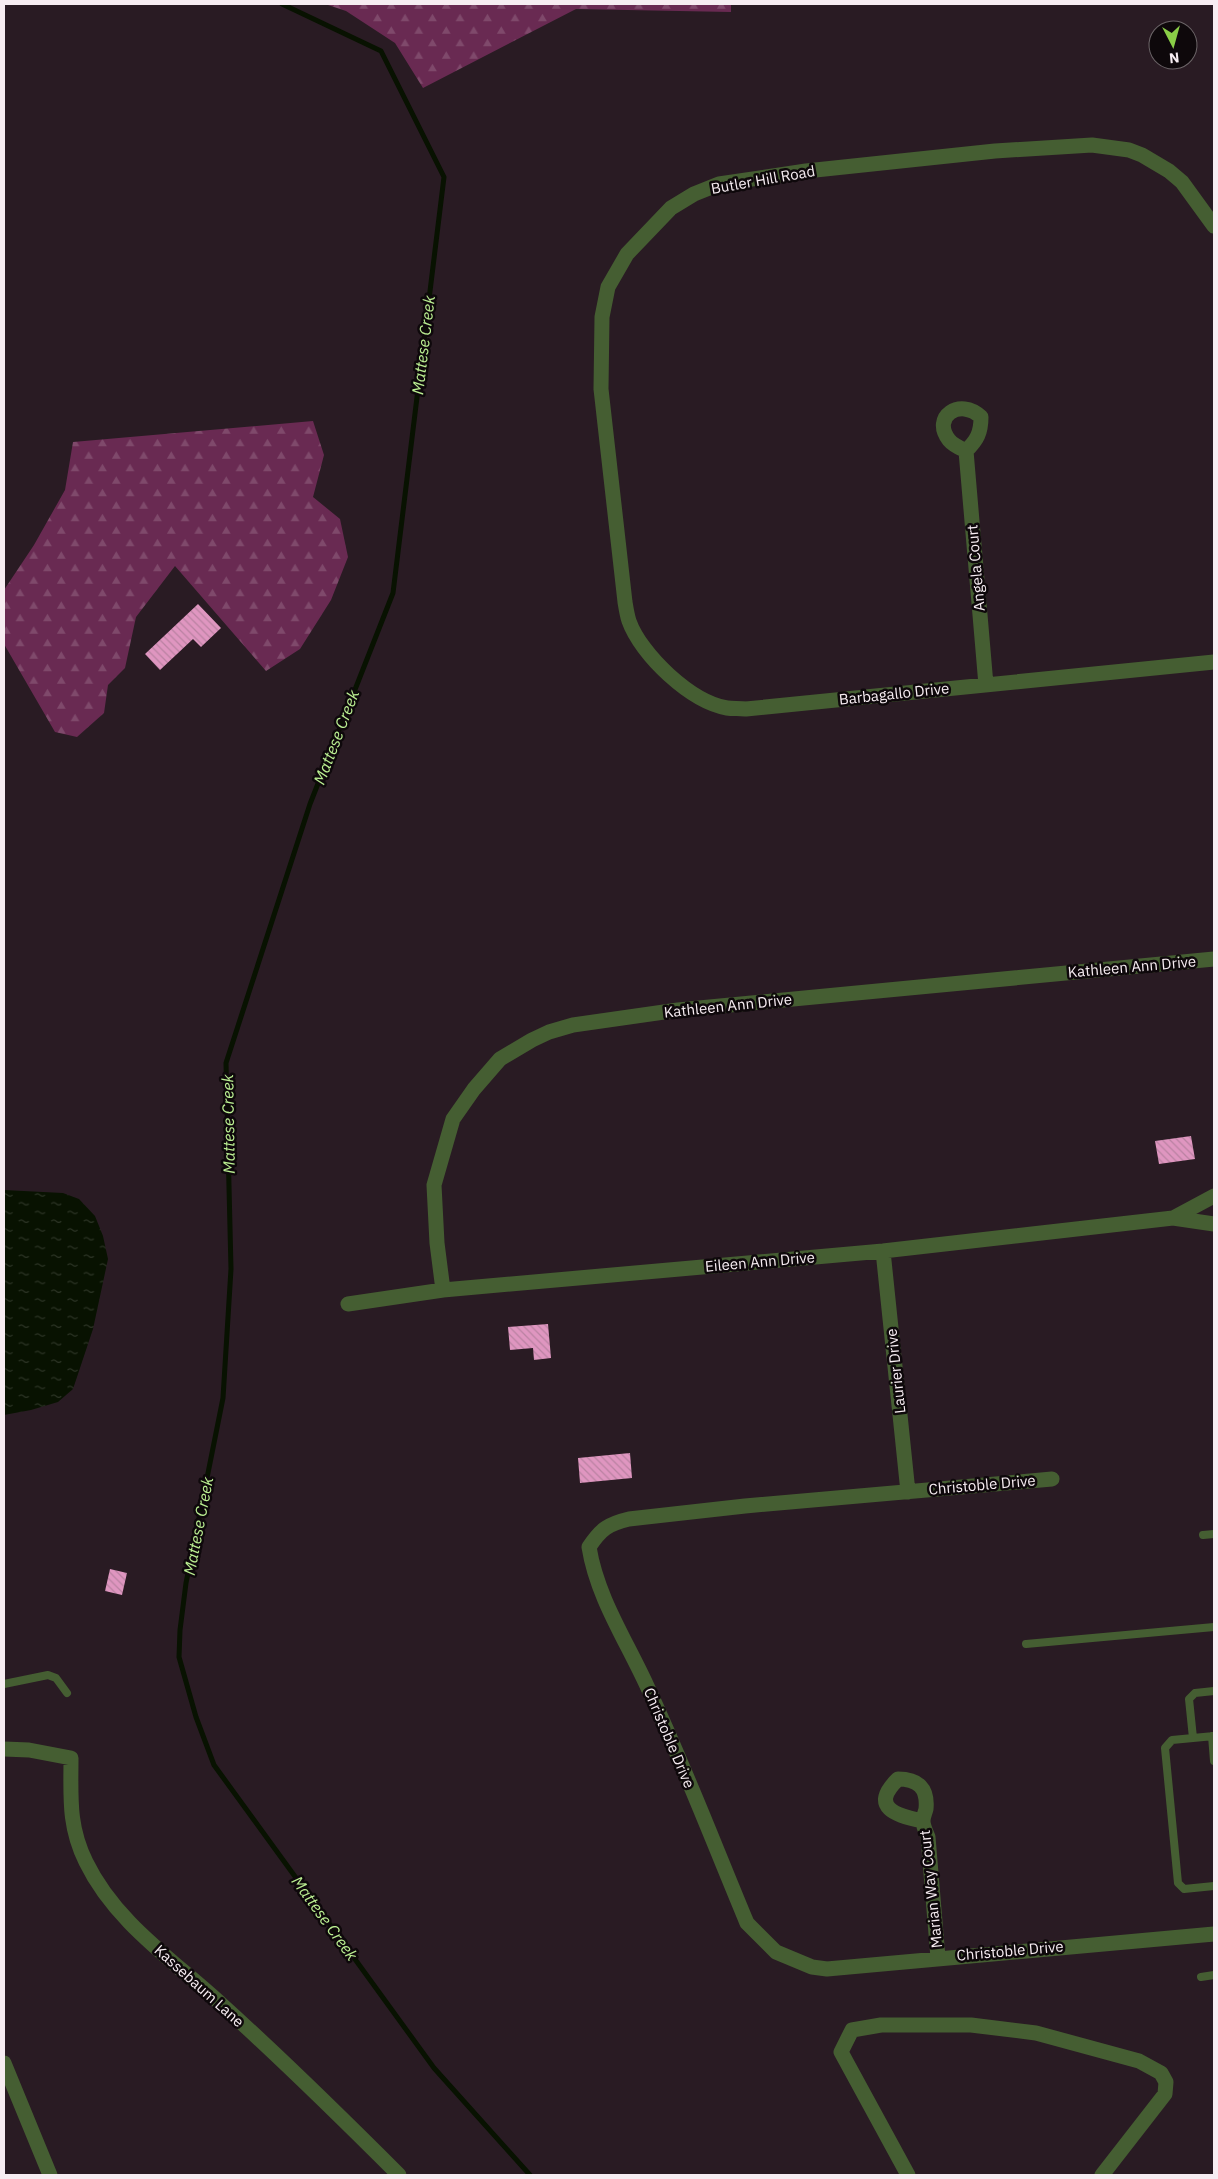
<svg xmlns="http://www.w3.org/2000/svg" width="1218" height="2179" font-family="'IBM Plex Sans',sans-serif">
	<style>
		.forest { fill: url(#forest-firs) }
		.water { fill: url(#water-ripples) }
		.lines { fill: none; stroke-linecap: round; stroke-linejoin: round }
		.stream { stroke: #081201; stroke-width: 5 }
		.building { fill: url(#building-back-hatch) }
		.service { stroke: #455e32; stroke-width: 8 }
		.minor { stroke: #455e32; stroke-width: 15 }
		.labels { text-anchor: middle; stroke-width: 5; stroke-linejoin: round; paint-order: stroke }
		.street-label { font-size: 15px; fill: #f7edf2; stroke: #0e080b }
		.water-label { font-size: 16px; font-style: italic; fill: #bbef92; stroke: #0e080b }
	</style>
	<defs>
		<pattern id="forest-firs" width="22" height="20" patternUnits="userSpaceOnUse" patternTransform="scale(1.25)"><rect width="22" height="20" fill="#692a52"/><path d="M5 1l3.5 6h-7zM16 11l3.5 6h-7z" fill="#7f496b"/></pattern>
		<pattern id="water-ripples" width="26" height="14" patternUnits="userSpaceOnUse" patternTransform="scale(1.25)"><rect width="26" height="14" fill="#081201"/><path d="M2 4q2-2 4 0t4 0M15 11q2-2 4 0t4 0" fill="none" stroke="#2d3526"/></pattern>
		<pattern id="building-back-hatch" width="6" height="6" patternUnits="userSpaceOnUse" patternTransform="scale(1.25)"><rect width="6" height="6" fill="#df96c0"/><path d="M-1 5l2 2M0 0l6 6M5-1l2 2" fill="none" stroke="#ba82a2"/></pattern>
	</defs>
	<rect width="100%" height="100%" fill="#291b23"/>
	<path class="forest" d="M325,4H731V12L576,9L423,88L395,43L346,11Z
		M313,421L324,455L313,497L340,519L348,557L331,600L300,649L266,671L175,566L136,617L125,668L108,685L104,713L77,737L55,732L4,644V590L34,545L65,490L73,442Z"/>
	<path class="water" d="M4,1190L63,1193L79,1199L95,1216L103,1236L108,1259L93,1329L73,1389L58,1402L31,1410L4,1415Z"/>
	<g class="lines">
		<path class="stream" d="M282,4L381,51L444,177L393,593L310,804L226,1063L231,1269L223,1398L186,1583L180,1630L179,1657L196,1717L214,1765L434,2068L530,2175"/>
	</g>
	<path class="building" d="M198,604L221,628L201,647L193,639L160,670L145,654Z
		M1191,1136L1195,1159L1159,1164L1155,1141Z
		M548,1324L551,1358L534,1360L533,1348L510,1350L508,1327Z
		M630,1453L632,1478L580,1483L578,1458Z
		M110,1569L127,1573L122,1595L105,1591Z"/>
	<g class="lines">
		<path class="service" d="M1203,1535L1214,1534
			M1026,1644L1214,1627
			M4,1684L48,1675L56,1678L67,1693
			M1214,1691L1195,1693L1189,1699L1193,1738L1172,1740L1165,1748L1178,1883L1184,1889L1214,1886
			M1212,1736L1214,1761
			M1193,1738L1214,1736
			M1201,1977L1214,1975"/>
		<path class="minor" d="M1214,226L1182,182L1169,171L1142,155L1129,150L1092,145L995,151L806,171L719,184L694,194L671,208L627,254L608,287L602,317L601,389L625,602C626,608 627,615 629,621C641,655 691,702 727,708C733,709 740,708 746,709L1214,662
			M966,451C960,448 953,445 949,440C931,417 960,397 981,417C981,433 977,440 966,451L986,685
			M1173,1218L1214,1196
			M883,1251L908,1492
			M443,1290L437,1243L434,1185L453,1119L474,1089L500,1059L532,1040L549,1032L573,1025L678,1010L1214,959
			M348,1304L443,1290L883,1251L1173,1218L1214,1224
			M1052,1479L745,1506L629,1519C608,1524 601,1529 589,1547C597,1597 626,1640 647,1686C683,1763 714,1844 747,1923L776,1952L812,1967L827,1969L1214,1934
			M4,1749L29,1750L71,1758C71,1796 68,1826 86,1862C115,1922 173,1960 221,2004C282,2059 341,2117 399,2175
			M923,1821C896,1816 869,1807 898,1779C918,1779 928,1788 926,1809C925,1813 923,1817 923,1821C923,1826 926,1832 928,1837L938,1958
			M4,2063L50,2175
			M908,2175L841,2052L852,2030L881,2025H971L1036,2033L1139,2061L1161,2073L1166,2082L1165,2094L1102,2175"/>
	</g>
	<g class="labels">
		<g class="street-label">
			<text transform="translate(763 180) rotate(-10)" y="5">Butler Hill Road</text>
			<text transform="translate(976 568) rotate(-95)" y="5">Angela Court</text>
			<text transform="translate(894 694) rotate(-6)" y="5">Barbagallo Drive</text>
			<text transform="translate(1132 967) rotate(-5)" y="5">Kathleen Ann Drive</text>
			<text transform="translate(728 1006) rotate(-6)" y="5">Kathleen Ann Drive</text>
			<text transform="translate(760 1262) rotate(-5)" y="5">Eileen Ann Drive</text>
			<text transform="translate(896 1371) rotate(-96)" y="5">Laurier Drive</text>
			<text transform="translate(982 1485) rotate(-5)" y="5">Christoble Drive</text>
			<text transform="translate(669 1738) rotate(67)" y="5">Christoble Drive</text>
			<text transform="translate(931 1889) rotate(-96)" y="5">Marian Way Court</text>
			<text transform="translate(1010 1951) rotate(-5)" y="5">Christoble Drive</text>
			<text transform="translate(199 1986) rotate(42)" y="5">Kassebaum Lane</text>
		</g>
		<g class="water-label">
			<text transform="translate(423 345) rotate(-83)" y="6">Mattese Creek</text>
			<text transform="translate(336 737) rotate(-69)" y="6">Mattese Creek</text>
			<text transform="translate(228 1124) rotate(-91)" y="6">Mattese Creek</text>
			<text transform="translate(198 1526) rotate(-79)" y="6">Mattese Creek</text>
			<text transform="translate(325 1918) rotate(54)" y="6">Mattese Creek</text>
		</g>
	</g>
	<rect width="1218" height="2179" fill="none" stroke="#f7edf2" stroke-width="10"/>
	<g transform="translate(1173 45) rotate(174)"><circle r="24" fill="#0e080b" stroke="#6b6467"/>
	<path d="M0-4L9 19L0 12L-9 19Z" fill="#8ace47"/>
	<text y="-8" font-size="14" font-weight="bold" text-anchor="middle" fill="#f7edf2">N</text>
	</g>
</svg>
